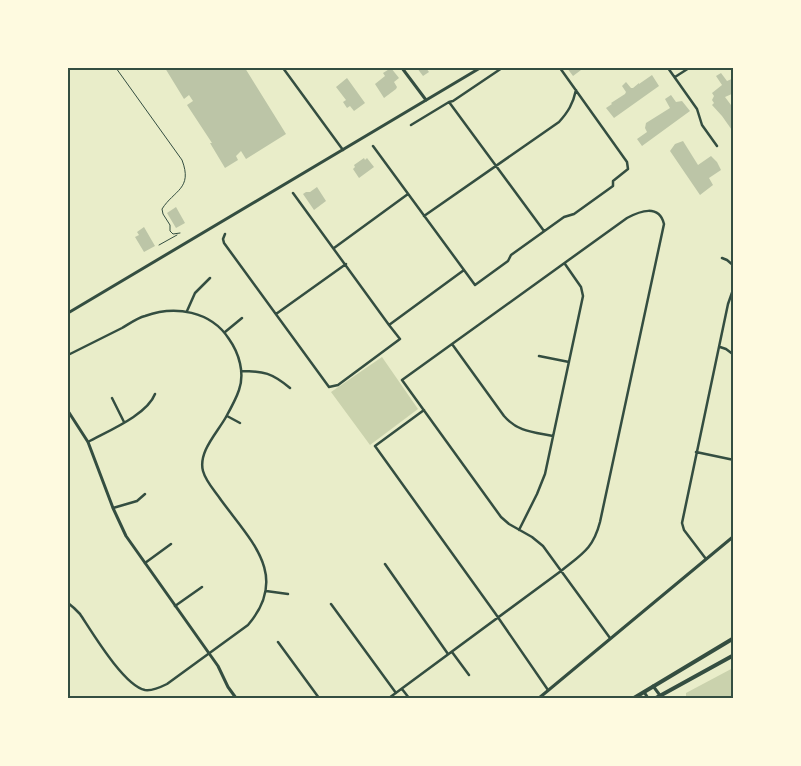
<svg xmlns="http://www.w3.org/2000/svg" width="801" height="766" font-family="Raleway,sans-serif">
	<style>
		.green { fill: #cad2ad }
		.building { fill: #bcc5a7 }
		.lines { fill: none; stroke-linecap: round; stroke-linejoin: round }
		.path { stroke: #344e41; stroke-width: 1 }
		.minor { stroke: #344e41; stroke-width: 2.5 }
		.tertiary { stroke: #344e41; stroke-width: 3 }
		.secondary { stroke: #344e41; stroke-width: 3 }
		.primary { stroke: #344e41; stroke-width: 4 }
		.neatline { fill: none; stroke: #344e41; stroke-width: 2 }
	</style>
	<rect width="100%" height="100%" fill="#e9edc9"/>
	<path class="green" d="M382,357L418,409L370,445L331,392Z
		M733,668V698H686V693Z"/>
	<path class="building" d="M165,68H245L286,134L246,159L241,151L236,156L238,160L225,168L210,143H212L187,105L193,101L189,95L184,99Z
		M391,68L399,78L394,82L397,87L396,89L384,98L375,84L385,76L383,73Z
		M417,68H426L429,72L423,76Z
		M567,68H579L581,70L573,76Z
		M721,73L727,81L734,78V93L725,97L734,109V133L722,116L712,105L714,103L712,100L714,96L712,93L722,85L716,76Z
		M652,75L659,86L614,118L606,108L612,104L611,103L625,94L626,92L622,86L626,82L631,88H633L639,83V84Z
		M347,78L365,103L354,111L350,106L347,108L343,102L346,100L336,87Z
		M671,95L676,102L682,101L690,111L642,146L637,139L647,132L645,128L646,123L670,108L665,99Z
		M683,141L698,165L711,156L717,162L721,170L709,178L713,185L700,195L670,151L675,144Z
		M364,158L365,160L367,158L374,167L359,178L353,169L355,167L354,165Z
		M317,187L326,201L314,210L303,194L306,192H310Z
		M176,207L185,223L176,228L167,213Z
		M144,227L155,246L144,252L135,237L139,235L137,232Z"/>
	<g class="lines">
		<path class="path" d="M116,68L182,160C193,189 174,190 162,209L163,214L170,225V231L173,234L180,233
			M159,245L177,235"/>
		<path class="minor" d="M283,68L343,150
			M668,68L697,109L702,125L717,146
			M675,77L689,68
			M449,102L544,231
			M411,125L449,102L453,101L502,68
			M373,146L475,285L508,261L511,255L564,217L574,214L613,186V181L628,169L627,162L560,68
			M293,193L389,325L464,270
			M424,216L559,122C568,112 573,104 576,90
			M225,234L223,239L224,243L329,387L338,385L400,339L389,325
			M334,248L408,194
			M722,258L727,260L734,266
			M187,311L195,293L210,278
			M276,314L346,264
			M225,332L242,318
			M452,344L504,416C518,432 533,432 553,436
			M720,347L726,349L734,355
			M68,355C86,346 104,337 122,328C129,324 137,318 145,316C175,305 211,311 229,339C239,353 245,373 239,390C236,399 231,408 226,417C217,433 198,452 203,471C206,482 215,491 221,500C251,541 290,576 248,625L167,684C161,687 152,691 145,690C124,686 92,632 80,614L74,608L68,603
			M539,356L569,362
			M241,371C264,371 272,373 290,388
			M112,398L124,422
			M424,410L375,446L495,613L548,690
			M227,416L240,423
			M88,442C108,431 147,415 155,394
			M696,452L734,460
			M113,508L137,501L145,494
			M519,530L537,494L545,474L583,296L581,287L565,264
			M706,559L684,530L682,523L728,304L734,287
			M145,563L171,544
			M385,564L448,654
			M266,591L288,594
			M331,604L396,693
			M175,606L202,587
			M278,642L319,698
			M452,652L469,675
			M402,689L409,698
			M389,698L561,571C582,554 593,549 600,522L664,224C659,204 640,211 627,218L402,380L501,517L509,524L532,537L543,546L610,638"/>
		<path class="tertiary" d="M402,68L426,100
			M68,411L88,442L113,508L126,536L218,666L228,687L236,698
			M653,686L662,698
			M644,692L648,698
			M539,698L734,536"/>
		<path class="secondary" d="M68,313L480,68"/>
		<path class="primary" d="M634,698L734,638
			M656,698L734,655"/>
	</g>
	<rect width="801" height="766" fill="none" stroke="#fefae0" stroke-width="138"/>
	<rect x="69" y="69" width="663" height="628" class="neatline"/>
</svg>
